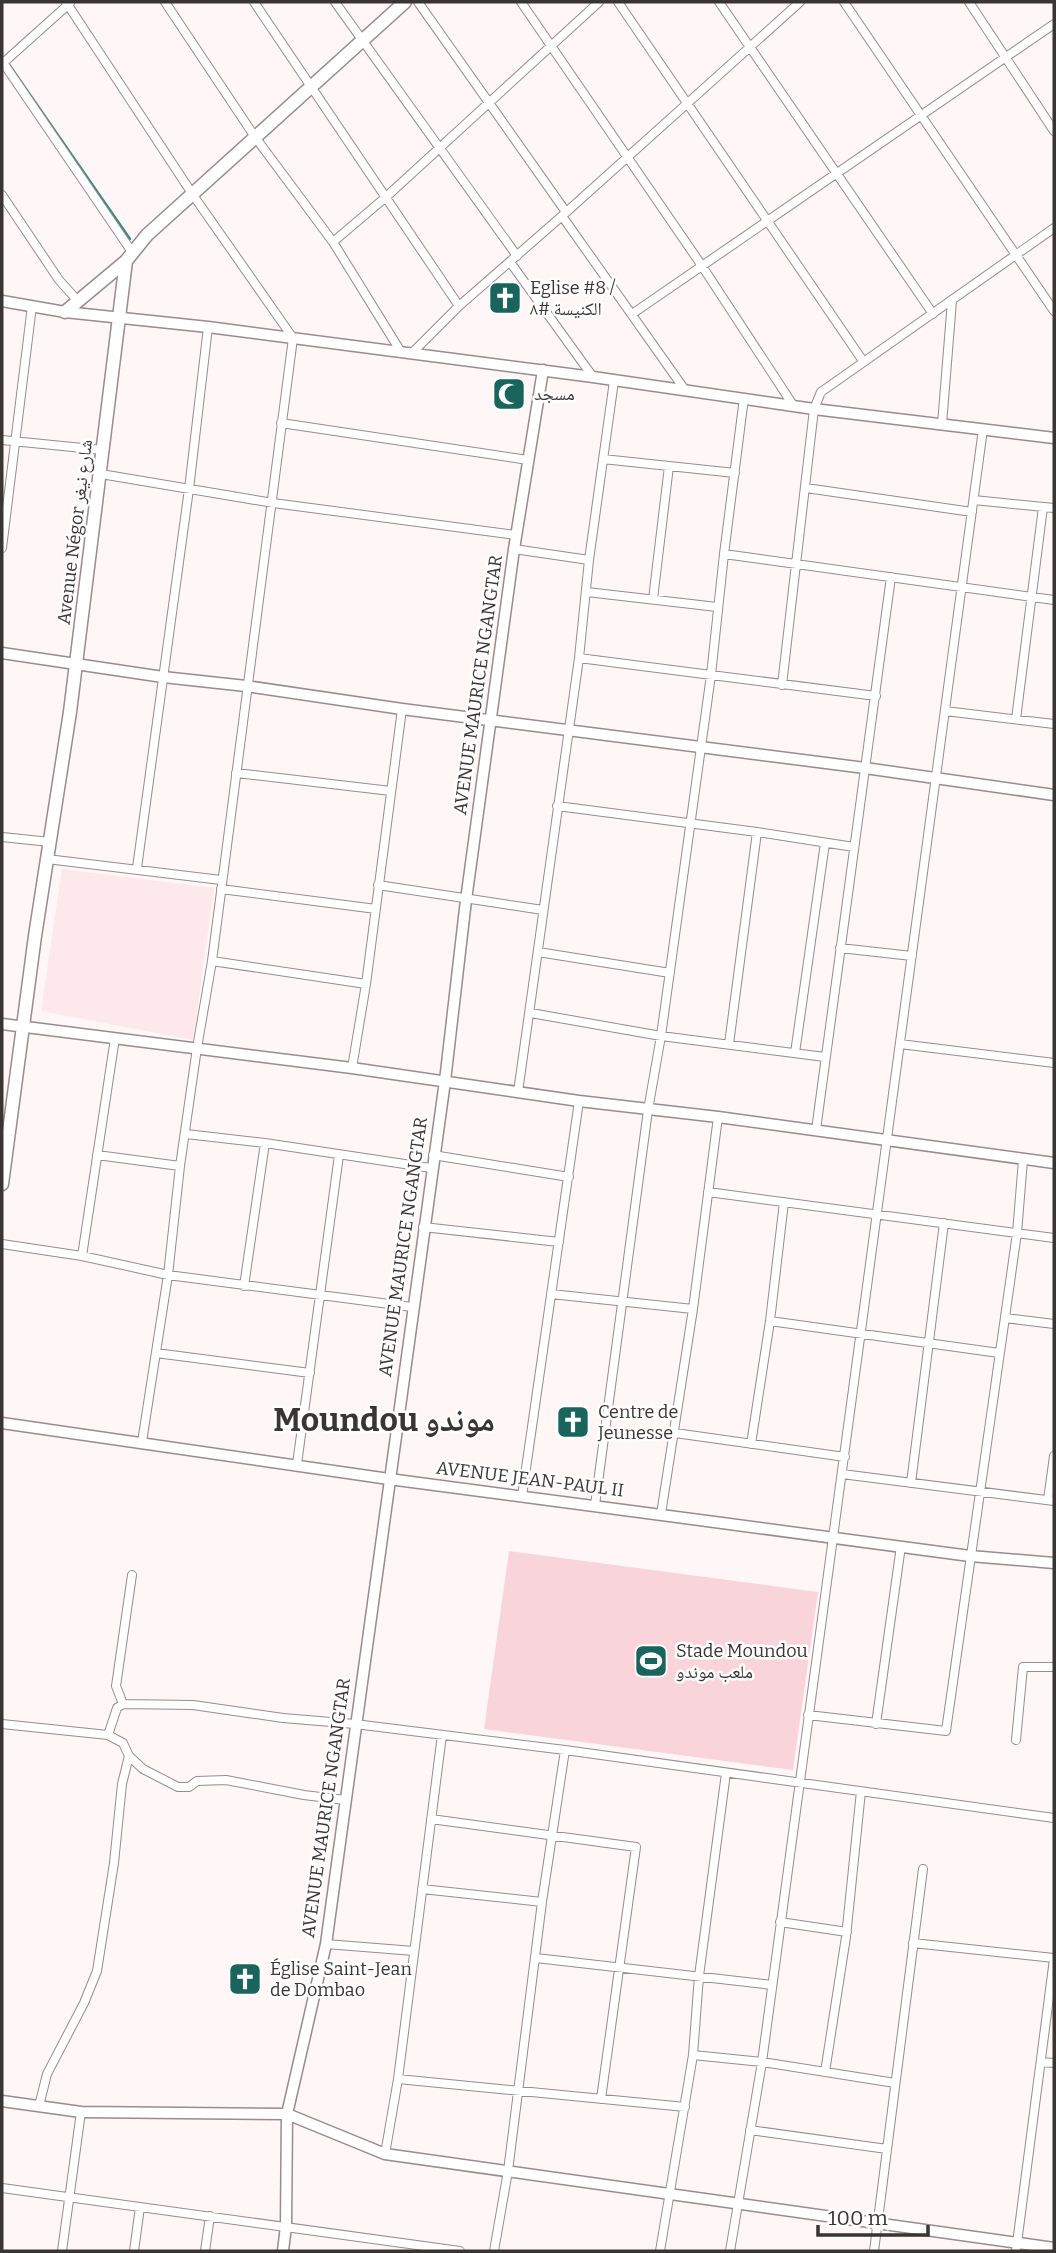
<svg xmlns="http://www.w3.org/2000/svg" width="1056" height="2253" font-family="Bitter,'Noto Naskh Arabic',serif">
	<style>
		.built { fill: #fde9ec }
		.green { fill: #f9d5db }
		.lines { fill: none; stroke-linecap: round; stroke-linejoin: round }
		.stream { stroke: #398a80; stroke-width: 2.5 }
		.minor-casing { stroke: #978c8e; stroke-width: 10 }
		.tertiary-casing { stroke: #978c8e; stroke-width: 13 }
		.secondary-casing { stroke: #978c8e; stroke-width: 15 }
		.minor { stroke: #fff; stroke-width: 8 }
		.tertiary { stroke: #fff; stroke-width: 10 }
		.secondary { stroke: #fff; stroke-width: 12 }
		.labels { text-anchor: middle; stroke-width: 5; stroke-linejoin: round; paint-order: stroke }
		.poi-label { font-size: 18px; fill: #393535; stroke: #fff; text-anchor: start }
		.street-label { font-size: 18px; fill: #393535; stroke: #fff }
		.town-label { font-size: 32px; font-weight: bold; fill: #393535; stroke: #fff }
	</style>
	<rect width="100%" height="100%" fill="#fff6f7"/>
	<path class="built" d="M62,869L214,888L193,1040L41,1011Z"/>
	<path class="green" d="M509,1551L818,1592L793,1770L484,1729Z"/>
	<g class="lines">
		<path class="stream" d="M8,63L130,239"/>
		<defs>
			<path id="minor" d="M66,2L193,195L293,338L212,961L197,1048L180,1166L168,1275L142,1442
				M165,2L255,137L333,242L401,352
				M254,2L459,306
				M335,2L517,256
				M418,2L566,212
				M521,2L702,266L793,405
				M618,2L863,361
				M719,2L933,314
				M844,2L1054,311
				M969,2L1054,131
				M2,61L132,252
				M2,64L70,3
				M2,195L59,280L77,300
				M562,216L685,390
				M333,242L386,197L599,2
				M510,262L593,377
				M632,314L1054,24
				M411,354L459,306L562,216L800,2
				M744,398L724,554L1054,600
				M281,423L528,460
				M942,424L952,301
				M2,440L103,450
				M603,459L735,473
				M101,474L273,503L516,535
				M806,488L972,512
				M974,500L1054,508
				M2,548L32,306
				M514,549L589,560
				M587,592L717,607
				M653,599L669,466
				M579,658L876,696
				M782,685L814,409L821,392L1054,228
				M945,711L1054,724
				M1016,719L1043,507
				M236,773L391,791
				M557,806L757,832L854,847
				M2,837L50,842
				M47,859L221,880
				M137,868L189,489L208,327
				M378,885L543,910
				M221,889L376,909
				M840,948L912,956
				M538,952L670,973
				M212,961L366,984
				M531,1013L661,1036L825,1057
				M729,1044L757,832
				M900,1044L1054,1063
				M795,1053L825,843
				M352,1068L366,984L402,709
				M518,1092L579,658L589,560L614,381
				M816,1130L891,577
				M186,1134L265,1143L431,1168
				M97,1155L180,1166
				M433,1155L569,1177
				M708,1192L1054,1238
				M423,1227L559,1242
				M2,1244L82,1256L168,1275L412,1307
				M82,1256L115,1038
				M244,1286L265,1143
				M551,1294L693,1309
				M1005,1318L1054,1324
				M770,1321L999,1353
				M156,1353L310,1373
				M675,1433L845,1457
				M751,1444L770,1321L784,1202
				M297,1464L339,1155
				M842,1474L1054,1501
				M911,1483L944,1223
				M522,1496L579,1101
				M1048,1500L1054,1456
				M595,1505L648,1110L661,1036L711,675L724,554
				M661,1514L693,1309L718,1117
				M123,1704L116,1686L132,1575
				M808,1715L946,1731L1017,1233L1023,1160
				M2,1724L108,1735L123,1743L129,1756L143,1769L178,1787H189L197,1781L226,1780L304,1795L345,1800
				M876,1724L901,1546
				M108,1735L117,1708L123,1704L193,1705L283,1718L355,1724L565,1750L1054,1818
				M1016,1740L1023,1667H1054
				M431,1819L636,1847L601,2099
				M422,1889L542,1902
				M780,1922L847,1932
				M913,1943L1054,1958
				M326,1944L414,1951
				M536,1958L772,1985
				M693,2055L762,2062L895,2083
				M1041,2062L1054,2063
				M825,2072L846,1937L861,1791
				M398,2079L685,2107
				M39,2106L47,2074L84,2003L97,1971L114,1863L122,1784L129,1756
				M750,2130L887,2149
				M385,2154L398,2079L442,1735
				M2,2188L460,2251
				M62,2251L81,2112
				M134,2251L140,2207
				M205,2251L210,2216
				M494,2251L508,2171L542,1902L565,1750
				M660,2251L693,2055L699,1976L726,1773
				M730,2251L762,2062L983,429
				M874,2251L923,1869
				M1016,2251L1054,1959"/>
			<path id="tertiary" d="M2,301L65,312L208,327L593,377L814,409L1054,438
				M2,653L163,677L246,686L402,709L865,768L1054,795
				M2,1024L352,1068L579,1101L718,1117L1054,1163
				M2,1423L389,1479L722,1523L970,1556L1054,1563
				M2,2101L81,2112L287,2114L385,2154L1054,2248
				M283,2251L286,2226L287,2114L326,1944L445,1081L466,900L514,549L543,370"/>
			<path id="secondary" d="M65,312L126,261
				M2,1184L35,936L70,712L126,261L147,235L405,2"/>
		</defs>
		<use href="#minor" class="minor-casing"/>
		<use href="#tertiary" class="tertiary-casing"/>
		<use href="#secondary" class="secondary-casing"/>
		<use href="#minor" class="minor"/>
		<use href="#tertiary" class="tertiary"/>
		<use href="#secondary" class="secondary"/>
	</g>
	<defs>
		<symbol id="church-square" viewBox="-11 -11 22 22"><rect x="-9" y="-9" width="18" height="18" rx="4" fill="#19645b" stroke="#fff"/><path d="M-1.2-6h2.4v3.5h3.3v2.4h-3.3V6h-2.4V-.1h-3.3v-2.4h3.3Z" fill="#fff"/></symbol>
		<symbol id="mosque-square" viewBox="-11 -11 22 22"><rect x="-9" y="-9" width="18" height="18" rx="4" fill="#19645b" stroke="#fff"/><path d="M3.5-4.9A6 6 0 1 0 3.5 4.9A5 5 0 1 1 3.5-4.9Z" fill="#fff"/></symbol>
		<symbol id="stadium-square" viewBox="-11 -11 22 22"><rect x="-9" y="-9" width="18" height="18" rx="4" fill="#19645b" stroke="#fff"/><path d="M0-5a6.5 5 0 1 0 0 10a6.5 5 0 1 0 0-10ZM-3.5-1.8h7v3.6h-7Z" fill="#fff"/></symbol>
	</defs>
	<g fill-rule="evenodd">
		<use href="#church-square" x="486" y="279" width="38" height="38"/>
		<use href="#mosque-square" x="490" y="375" width="38" height="38"/>
		<use href="#church-square" x="554" y="1403" width="38" height="38"/>
		<use href="#stadium-square" x="632" y="1642" width="38" height="38"/>
		<use href="#church-square" x="226" y="1960" width="38" height="38"/>
	</g>
	<g class="labels">
		<g class="poi-label">
			<text x="530" y="294">Eglise #8 /<tspan x="530" dy="21">الكنيسة #٨</tspan></text>
			<text x="534" y="400">مسجد</text>
			<text x="598" y="1418">Centre de<tspan x="598" dy="21">Jeunesse</tspan></text>
			<text x="676" y="1657">Stade Moundou<tspan x="676" dy="21">ملعب موندو</tspan></text>
			<text x="270" y="1975">Église Saint-Jean<tspan x="270" dy="21">de Dombao</tspan></text>
		</g>
		<g class="street-label">
			<text transform="translate(75 532) rotate(-83)" y="6">Avenue Négor شارع نيغر</text>
			<text transform="translate(478 685) rotate(-82)" y="6">AVENUE MAURICE NGANGTAR</text>
			<text transform="translate(403 1247) rotate(-82)" y="6">AVENUE MAURICE NGANGTAR</text>
			<text transform="translate(530 1479) rotate(7)" y="6">AVENUE JEAN-PAUL II</text>
			<text transform="translate(326 1808) rotate(-82)" y="6">AVENUE MAURICE NGANGTAR</text>
		</g>
		<g class="town-label">
			<text x="384" y="1431">Moundou موندو</text>
		</g>
	</g>
	<rect width="1056" height="2253" fill="none" stroke="#393535" stroke-width="7"/>
	<path d="M818 2225v10h110v-10" fill="none" stroke="#393535" stroke-width="3.5"/>
	<text x="828" y="2225" font-size="21" fill="#393535" stroke="#ffffff" stroke-width="5" paint-order="stroke">100 m</text>
</svg>
